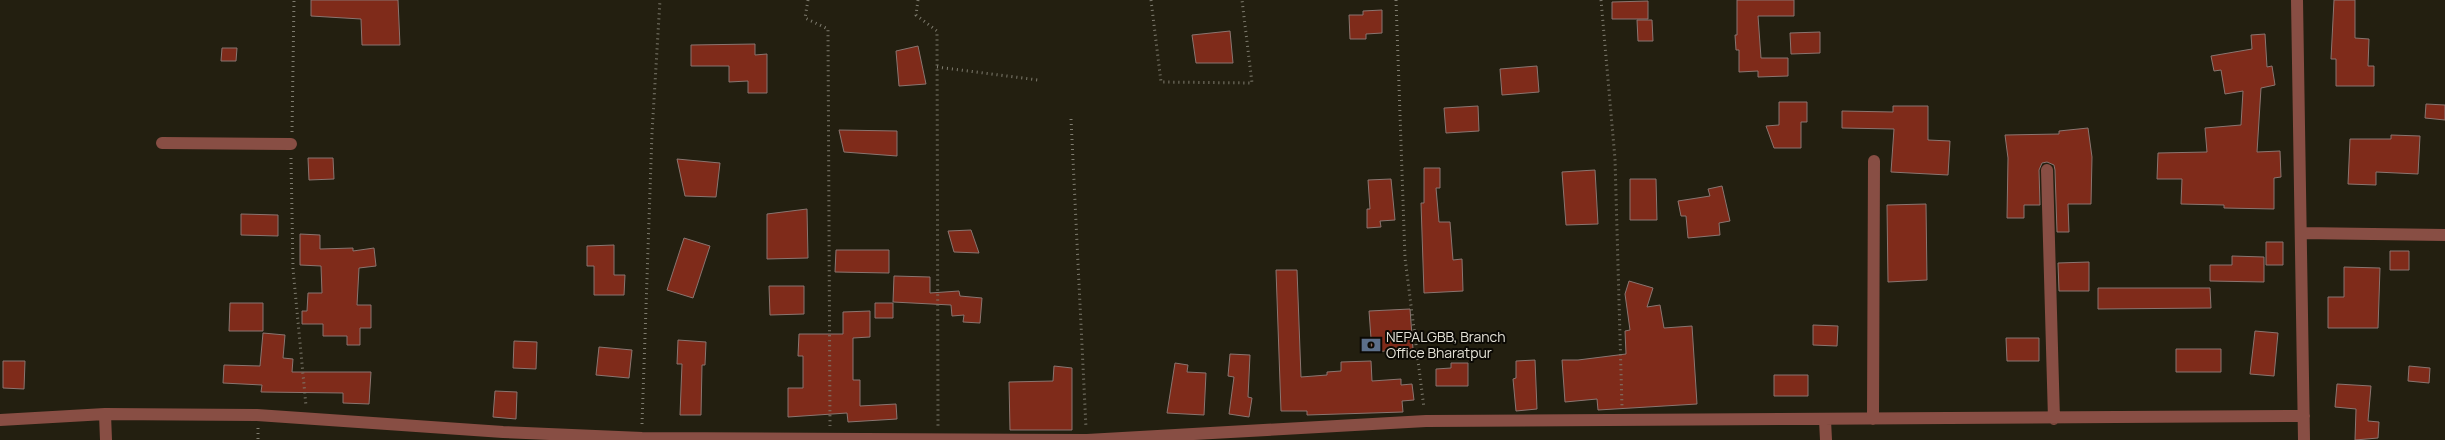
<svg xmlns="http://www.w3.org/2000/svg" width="2445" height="440" font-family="Manrope,sans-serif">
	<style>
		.building { fill: #7f2b1a; stroke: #8a7570 }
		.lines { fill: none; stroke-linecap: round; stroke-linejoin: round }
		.path { stroke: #7f7c6f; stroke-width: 3; stroke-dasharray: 1 4; stroke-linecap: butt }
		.minor { stroke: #884e44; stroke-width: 12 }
		.labels { text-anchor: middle; stroke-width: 4; stroke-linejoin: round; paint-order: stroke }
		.poi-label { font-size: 14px; fill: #e3e0d6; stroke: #0b0904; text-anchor: start }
	</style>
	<rect width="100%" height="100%" fill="#231f10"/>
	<path class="building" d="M311,0H398L400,45H362L361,19L311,16Z
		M1737,0H1794V16H1758L1761,58H1788V76L1758,77V71L1739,72V50H1736L1735,35H1737Z
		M2334,0H2355V38L2369,39L2368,66H2374V86H2336V59H2331Z
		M1648,1V19H1612V2Z
		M1382,10V33L1366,34V39H1350L1349,15H1363V11Z
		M1637,20H1652L1653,41H1638Z
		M1230,31L1233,63H1196L1192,35Z
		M1820,32V53L1791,54L1790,33Z
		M2265,34L2267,67L2272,66L2275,85L2261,88L2257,152L2280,151L2281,177L2274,178V209L2224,208V205L2181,204L2182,179H2157L2158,153L2207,152L2205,128L2241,125L2243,91L2225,94L2221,70L2214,71L2211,56L2252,49L2251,35Z
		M755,44V55L767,54V93H748V81L729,82V66H691V45Z
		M918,46L926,84L899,86L896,51Z
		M222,48H237L236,61H221Z
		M1537,66L1539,92L1502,95L1500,69Z
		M1779,102H1807V122H1801V148H1774L1766,126L1779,125Z
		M2426,104L2445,105V120L2425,118Z
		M1478,106L1479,131L1446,133L1444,108Z
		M1893,106H1928V140L1950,141L1948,175L1891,172L1894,129L1842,128V111L1893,112Z
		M2088,128L2092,157L2091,204H2068L2069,232H2057L2055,170L2054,165L2047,162L2042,163L2039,170L2040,205H2024V218H2007L2008,158L2005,135L2059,134V131Z
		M839,130L897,131V156L844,152Z
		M2391,135L2420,136L2418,174L2376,172V185L2348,184L2350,139H2391Z
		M308,158H333L334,179L309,180Z
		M677,159L720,163L716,197L685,196Z
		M1424,168H1440V188H1436L1439,222H1450L1453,260L1462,259L1463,291L1424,293L1421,203H1424Z
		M1595,170L1598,224L1566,225L1562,172Z
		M1391,179L1395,220L1380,221L1381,227L1367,228V209H1370L1368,180Z
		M1630,179H1656L1657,220H1630Z
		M1722,186L1730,221L1719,223L1720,235L1688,238L1686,216H1681L1678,201L1710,196L1708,189Z
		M1926,204L1927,280L1888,282L1887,205Z
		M807,209L808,258L767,259V214Z
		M241,214L278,215V236L241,235Z
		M971,230L979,253L954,252L948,231Z
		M300,234L320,235V249L353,248V251L374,248L376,266L359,268L357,305H371V328H360V345H347V336H323V324H302V311H307L308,293H322L321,266L300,265Z
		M684,238L710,246L693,298L667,290Z
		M2266,242H2283V265H2266Z
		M614,245V275H625L624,295H594V266H587V246Z
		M836,250H889V273L835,272Z
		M2390,251H2409V270H2390Z
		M2232,256L2264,257V282L2210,281V265H2232Z
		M2089,262V291H2059L2058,263Z
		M2344,267L2380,268L2378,328H2328V297H2344Z
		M1276,270H1297L1301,377L1327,375V372L1341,371V362L1371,361L1372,381L1401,379V385L1412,384L1414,400L1402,401L1403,412L1307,415V411H1281Z
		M894,276L930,277V293L959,291L960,296L982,298L980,323L963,322L964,315L952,316L951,305L893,302Z
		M1629,281L1653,288L1647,307L1660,305L1664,328L1692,326L1697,404L1598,410L1597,399L1565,402L1562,360H1578L1626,354L1625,331L1630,330L1625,294Z
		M769,286H804V314L770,315Z
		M2098,288H2210L2211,308L2098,309Z
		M230,303H263V331H229Z
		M875,303H893V318H875Z
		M1410,309L1413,349L1372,352L1369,311Z
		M870,311V337L853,338V380H860V406L896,404L897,419L848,422L847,413L788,417V388H803V356H798L799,334H843V312Z
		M1813,325L1838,326L1837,346L1813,345Z
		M2255,331L2278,333L2274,376L2250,374Z
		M263,333L285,335L283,358L293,359L292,372H371L369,404L343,403V393L261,392L262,385L223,383L224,365L260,366Z
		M2006,338H2039V361H2007Z
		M678,340L706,342L705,365H702L701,415H680L682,364H677Z
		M514,341L537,342L536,369L513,368Z
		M599,347L632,350L629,378L596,375Z
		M2176,349H2221V372H2176Z
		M1230,354L1250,355L1248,397L1252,398L1249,417L1229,414L1234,377L1228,376Z
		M1535,360L1537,409L1516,411L1513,379L1516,378V361Z
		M3,361H25L24,389L3,388Z
		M1175,363L1188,365L1187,372L1206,373L1204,415L1167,413Z
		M1451,363H1468V386H1436V369L1451,368Z
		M1054,366L1072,368V430H1010L1009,382L1053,381Z
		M2409,366L2430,368L2429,383L2408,381Z
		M1774,375H1808V396H1774Z
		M2337,384L2371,386L2368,421L2379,422L2378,438L2355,440L2356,409L2335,407Z
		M495,391L517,392L516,419L493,417Z"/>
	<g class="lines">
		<path class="path" d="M808,0L805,18L828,29L830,426
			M918,0L916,15L937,31L938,426
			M1151,0L1161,82L1252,83L1242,0
			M1396,0L1405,258L1424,408
			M1601,0L1615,159L1622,407
			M937,67L1038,80
			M1071,119L1086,428
			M292,132L294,0
			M291,158L293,269L306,406
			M642,424L652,133L660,0
			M258,428V440"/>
		<path class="minor" d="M2297,0L2304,440
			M162,143L291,144
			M2047,170L2054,419
			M2301,233L2445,235
			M105,414L106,440
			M1873,419L1874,161
			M0,420L105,414L257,415L503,432L642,438L1087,440L1426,421L2304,416
			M1825,420L1826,440"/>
	</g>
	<defs>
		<symbol id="bank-bare" viewBox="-9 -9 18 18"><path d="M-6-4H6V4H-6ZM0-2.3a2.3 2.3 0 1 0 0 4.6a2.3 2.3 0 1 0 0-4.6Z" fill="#5c6f8a" stroke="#0b0904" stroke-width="2.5" paint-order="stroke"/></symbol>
	</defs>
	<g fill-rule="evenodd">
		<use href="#bank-bare" x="1357" y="331" width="28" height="28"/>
	</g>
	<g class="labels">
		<g class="poi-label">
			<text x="1386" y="342">NEPALGBB, Branch<tspan x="1386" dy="16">Office Bharatpur</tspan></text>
		</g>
	</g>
</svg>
